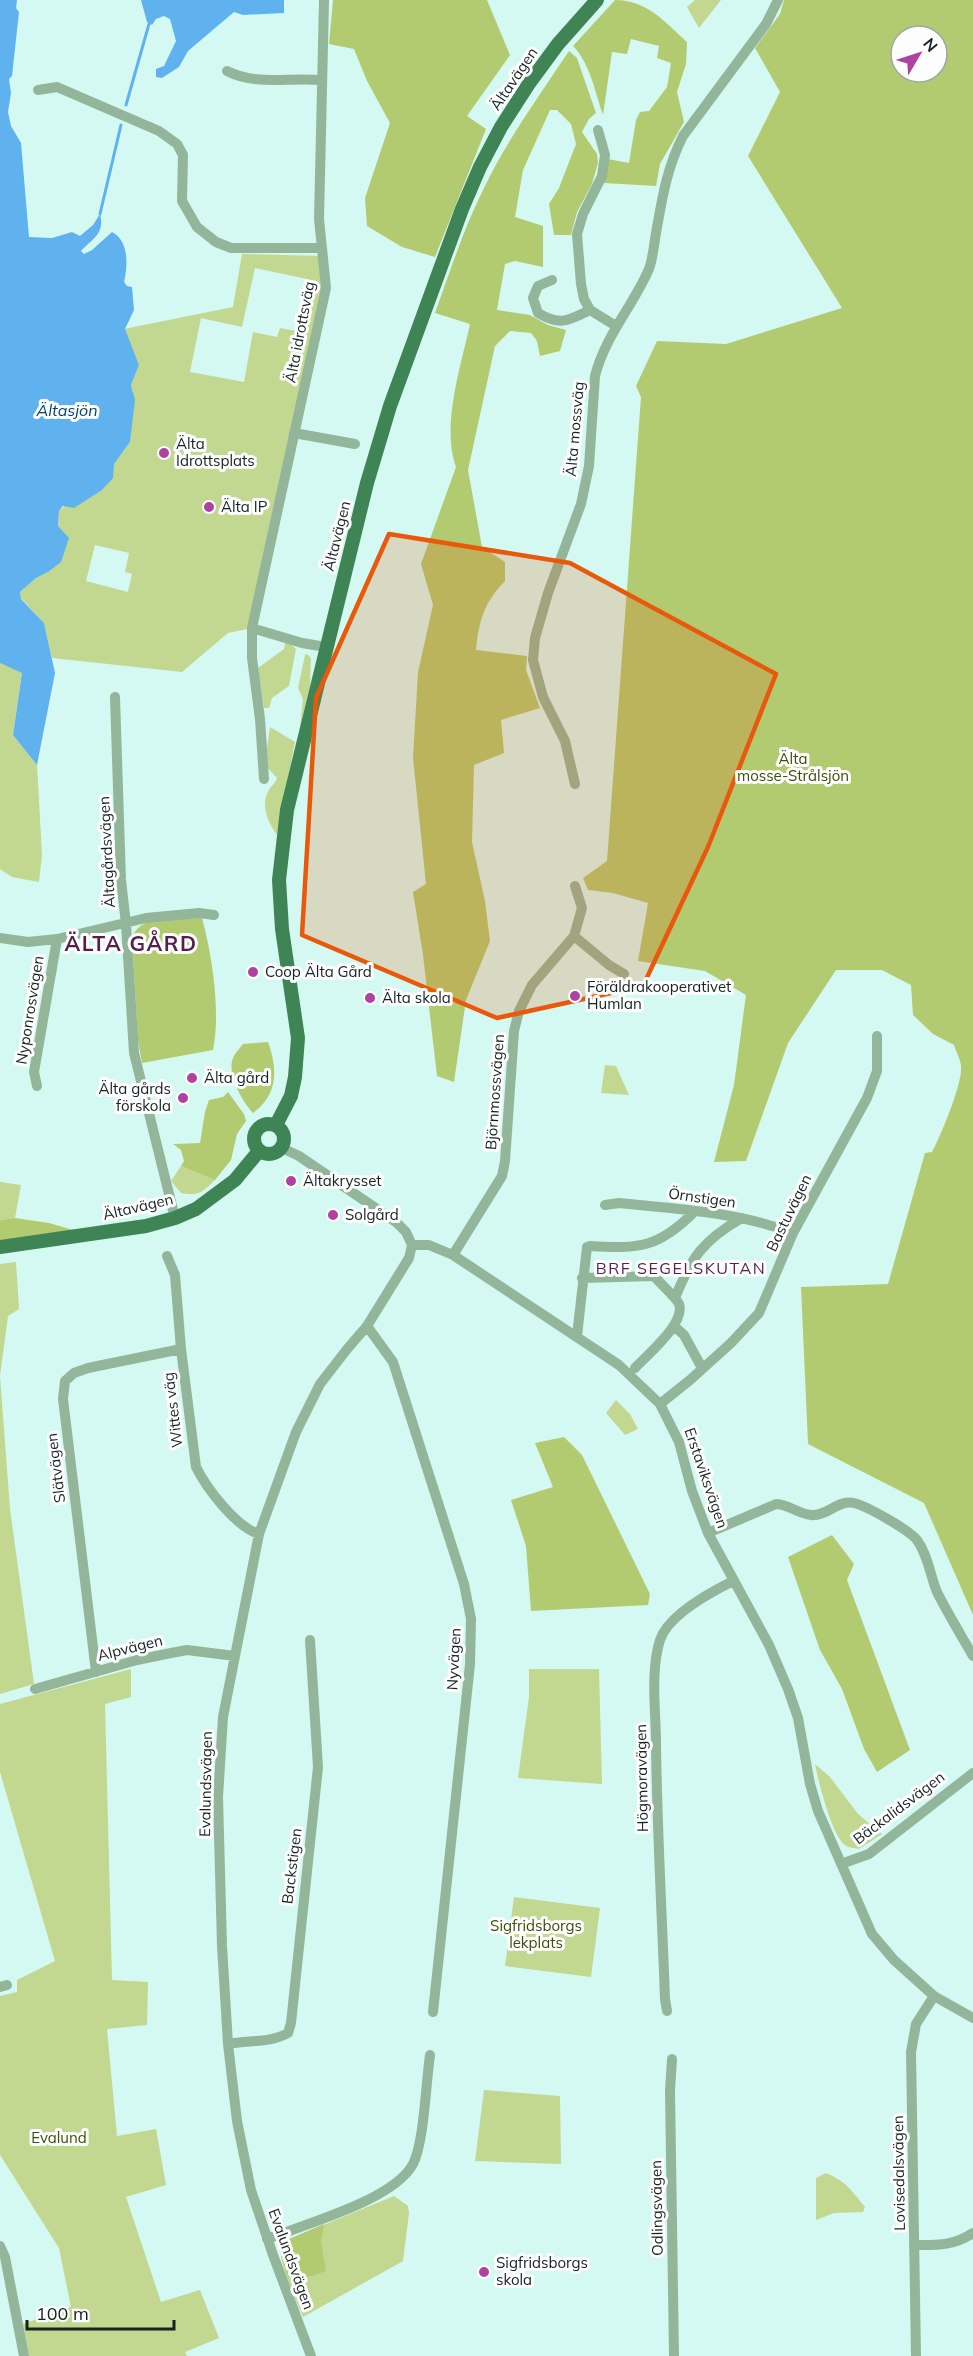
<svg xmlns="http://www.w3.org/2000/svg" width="973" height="2356" font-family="Mulish,sans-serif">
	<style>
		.green { fill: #c2d790; fill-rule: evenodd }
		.forest { fill: #b2cb71; fill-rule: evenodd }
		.water { fill: #5fb2ee }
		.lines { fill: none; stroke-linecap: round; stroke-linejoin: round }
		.stream { stroke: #5fb2ee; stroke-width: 3 }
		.minor { stroke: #93b69b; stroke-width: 10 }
		.major { stroke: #3f8455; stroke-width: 14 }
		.marked { fill: #e8590c; fill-opacity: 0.2; stroke: #e8590c; stroke-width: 4.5; stroke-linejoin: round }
		.poi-dot { fill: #af42a1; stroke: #fdfdfd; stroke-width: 2 }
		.labels { text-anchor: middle; stroke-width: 6; stroke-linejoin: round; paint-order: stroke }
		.street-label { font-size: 15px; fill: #162321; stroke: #fdfdfd }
		.poi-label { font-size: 15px; fill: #162321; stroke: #fdfdfd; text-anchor: start }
		.park-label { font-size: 15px; fill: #3e4d09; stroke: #fdfdfd }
		.water-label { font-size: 16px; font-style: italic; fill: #00446b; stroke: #fdfdfd }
		.neighbourhood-label { font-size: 16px; letter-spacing: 1.5px; fill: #541f4d; stroke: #fdfdfd }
		.district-label { font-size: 21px; font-weight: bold; letter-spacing: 1.5px; fill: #541f4d; stroke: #fdfdfd }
	</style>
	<rect width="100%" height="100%" fill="#d4f9f2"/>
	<path class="green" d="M695,0H721L699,28L687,7Z
		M242,254L323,256L326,279L252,628L228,633L182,672L52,658L44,623L21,598L20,592L36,578L48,572L58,526L59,511L114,464L130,442L133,391L131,385L139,365L124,329L233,307ZM255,268L307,279L296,331L280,328L277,337L253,332L244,382L190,372L201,318L242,327ZM95,545L129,553L125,572L132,574L128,592L86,581Z
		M285,643L291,644L296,649L289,686L272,698L269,708H264L258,668L284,649Z
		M307,654L311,658L310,686L300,727L303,699L298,688L305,655Z
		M0,663L22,672L13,735L37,765L42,855L39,882L12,877L0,869Z
		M270,727L295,742L277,835C268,823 260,804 269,790C272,785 275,784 277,778L266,766L265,761Z
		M605,1065L616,1066L629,1095L601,1093Z
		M181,1166L215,1180C201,1193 200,1196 181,1193L171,1181Z
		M0,1182L21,1185L15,1218L0,1220Z
		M16,1262L19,1309L8,1316L0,1376L10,1509L34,1684L0,1694V1264Z
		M616,1400L630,1414L638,1429L625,1435L606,1413Z
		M131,1669V1697L105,1704L112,1980L148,1982L147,2025L107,2029L117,2136L156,2129L166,2185L126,2197L161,2302L200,2290L219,2338L185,2352L187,2356H29L23,2324L71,2307L59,2248L0,2155V1996L17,1992V1980L55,1961L0,1772V1704Z
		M529,1669H599L602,1784L518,1778L529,1697Z
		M815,1764L830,1777L858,1814L882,1834L859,1849C854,1848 849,1848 845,1845C832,1836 818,1780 815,1764Z
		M514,1897L600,1908L591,1977L505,1966Z
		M484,2090L560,2096L561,2164L475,2161Z
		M826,2173C847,2182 851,2190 865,2207L863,2212L834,2213L816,2220V2178Z
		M394,2196L408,2206L409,2213L403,2261L303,2317C296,2299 275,2259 282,2242Z"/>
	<path class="forest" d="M333,0H487L510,55L467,116L486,129L435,257L402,247L367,226L365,198L390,123L367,81L354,49L329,44Z
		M615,0C647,0 665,22 687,42L686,64L677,92L684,122L660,164L656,186L604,183L608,159L629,163L636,120L640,112L649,111L667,87L671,63L657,58L659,46L631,39L627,54L612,52L603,115C595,92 590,63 573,46Z
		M784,0H973V1615L924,1503L808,1444L801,1287L888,1284L925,1153L932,1152C940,1138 963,1082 961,1067C961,1060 956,1052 954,1045L933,1034L913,1015L911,985L882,970H836L788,1043L746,1161L714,1162L734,1085L746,995L705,971L638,961L648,903L613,893L588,890L583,878L607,861L641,397L636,386L657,341L726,344L842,308L748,156L780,92L755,48L780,14ZM901,36H937V72H901Z
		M569,51L577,58L596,113L589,119L582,132L597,154L598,163L592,184L577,212L571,235H554L549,204L559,188L576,144L571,124L557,110H550L523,170L515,217L543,226V267L515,261L505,264L497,310L530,315L548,325L566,330L560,351L540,356L537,341L531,333L510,331L495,346L468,470L482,547L505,562V581C484,603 479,620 476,650L527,656L526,670L540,708L501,720L504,753L474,765L472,842L485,901L490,941L466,1000L454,1082L437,1076L423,955L413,892L426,884L413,758L418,672L433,605L421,564L456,467C441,426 461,366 470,324L435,313C450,271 464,228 484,188C507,140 539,96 569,51Z
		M202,918C212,955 221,1012 213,1050L142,1063L138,1041L132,937C143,912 179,919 202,918Z
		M268,1042C278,1069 278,1095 253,1113C242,1101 225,1072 234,1056C236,1052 240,1048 243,1044Z
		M228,1092L244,1114L246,1121L237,1134L231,1160L215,1180L181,1166L184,1161L181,1150L173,1144L200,1143L205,1112L209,1100L223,1097Z
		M15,1218L49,1223L73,1230L67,1235L0,1243V1220Z
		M564,1437L582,1455L650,1594L648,1605L531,1611L526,1546L511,1500L553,1487L535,1443Z
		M832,1535L854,1564L847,1580L910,1750L877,1772L864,1749L842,1689L820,1650L788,1557Z
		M324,2224L321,2241L326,2271L312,2276L288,2277L279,2249L282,2242Z"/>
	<path class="water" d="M0,0H17L16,8L19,12L12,76L9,79L11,93L8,112L11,126L21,143L29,237L52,238L72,232L80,236L93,225L100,214C105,234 93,238 81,251L84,254L92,250L112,232C129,241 128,265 124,282L127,286L132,287L134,310L125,329L139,365L131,385L135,400L130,442L114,464L113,478L102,490L74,508L63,506L59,511L58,526L69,538L61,562L48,572L36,578L20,592L21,599L44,623L55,673L37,765L13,735L22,673L0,663Z
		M141,0H284V13L243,15L234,12L188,51L179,67L162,78L156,77V69L164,66L176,41L170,19L164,16L156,19L152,25L147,22Z"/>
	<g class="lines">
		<path class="stream" d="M126,105L149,24
			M100,214L121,125"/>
		<path class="minor" d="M324,1L319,219L326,288L252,628L302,643L326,647
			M227,71C256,86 289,77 321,80
			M38,90L57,87L159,131L177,144L183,155L182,201L197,227L216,242L231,248H322
			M598,130L605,155L602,176L583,214L577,234L581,284L584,299L590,310L616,326
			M552,280L538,286L533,298L538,313C560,326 568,321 590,310
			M294,433L355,444
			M252,628V658L260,719L264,779
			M115,697L121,880L126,924L134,1053L175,1218
			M575,784L565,741L543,697L533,660L535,638L548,593L581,504L589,466L595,376C605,336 633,306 649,269C653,258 654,244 656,233C662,199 667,167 683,136L766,24L778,0
			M574,936L609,965L624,974
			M0,938L28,942L57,939L146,918L199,913L214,915
			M37,1086L34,1072L57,939
			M282,1148L299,1156L396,1222L406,1232L412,1245
			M605,1205L619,1203C678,1209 738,1212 793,1233
			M412,1245H429L453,1255L619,1365L660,1404L679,1442L692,1491L708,1533L769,1645L788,1689L798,1718L810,1784L818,1811L872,1934L894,1960L934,1996L973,2018
			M453,1255L502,1176L505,1161L514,1031L519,1011L532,985L574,936L582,908L575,886
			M167,1256L175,1275L181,1349L196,1467C207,1489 236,1527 259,1534
			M582,1278L654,1276C659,1282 677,1299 679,1304C686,1323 647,1355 635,1368
			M675,1298C691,1258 703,1240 742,1218
			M367,1326L393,1362L464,1584L471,1619L470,1664L433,2012
			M674,1326L684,1335L702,1368
			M577,1336L587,1247L590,1246C639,1249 659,1248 695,1211
			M660,1404L690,1380L731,1343L759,1313L793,1233L867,1098L877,1071V1036
			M708,1533L776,1504C788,1504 798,1514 811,1515C826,1517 839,1499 854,1503C867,1506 909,1530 917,1540C928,1555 930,1575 937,1592C948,1614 961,1635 973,1656
			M96,1672L63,1399L65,1381L74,1373L88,1368L181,1349
			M35,1689L137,1660L166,1654L187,1650L235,1656
			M841,1864L869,1854L973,1773
			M0,1987L7,1985
			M667,2011L665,1999C662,1914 657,1829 656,1744C656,1711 650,1672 660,1640C668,1615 711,1592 733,1581
			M228,2044C248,2040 271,2043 288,2033L291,2023L318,1767L310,1640
			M672,2059L670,2090L674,2356
			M267,2239C305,2224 394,2200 413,2164C424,2143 426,2082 430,2055
			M915,2245C936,2245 954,2246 973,2233
			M0,2246L5,2257L24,2356
			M311,2356L273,2255L251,2190L237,2121L228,2044L222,1946L218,1797L223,1717L259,1534L296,1432L320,1384L348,1348L367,1326L409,1258L412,1245
			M916,2356L911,2052L916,2024L934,1996"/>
		<path class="major" d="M254 1139a15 15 0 1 1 30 0a15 15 0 1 1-30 0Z
			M276,1125L291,1096L295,1077L298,1038L282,929L279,880L287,810L367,483L390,406L462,209L480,167L501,127L530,82L558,44L597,0
			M0,1247L146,1226L175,1218L196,1209L235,1180L259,1151"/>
	</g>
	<path class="marked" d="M389,534L570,563L776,674L708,847L643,986L497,1018L302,935L316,698Z"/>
	<g class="poi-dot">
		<circle cx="164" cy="453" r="6"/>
		<circle cx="209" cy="507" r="6"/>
		<circle cx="253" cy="972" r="6"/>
		<circle cx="575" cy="996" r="6"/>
		<circle cx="370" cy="998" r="6"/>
		<circle cx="192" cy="1078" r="6"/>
		<circle cx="183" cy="1098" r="6"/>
		<circle cx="291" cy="1181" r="6"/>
		<circle cx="333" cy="1215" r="6"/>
		<circle cx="484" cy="2272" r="6"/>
	</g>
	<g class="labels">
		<g class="street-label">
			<text transform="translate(514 79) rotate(-56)" y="5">Ältavägen</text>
			<text transform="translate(300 332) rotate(-79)" y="5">Älta idrottsväg</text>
			<text transform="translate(575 429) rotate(-85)" y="5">Älta mossväg</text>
			<text transform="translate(337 536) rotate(-76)" y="5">Ältavägen</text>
			<text transform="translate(107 852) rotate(-93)" y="5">Ältagårdsvägen</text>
			<text transform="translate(30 1010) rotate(-81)" y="5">Nyponrosvägen</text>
			<text transform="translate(495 1092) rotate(-86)" y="5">Björnmossvägen</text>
			<text transform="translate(702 1198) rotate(8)" y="5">Örnstigen</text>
			<text transform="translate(138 1207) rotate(-13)" y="5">Ältavägen</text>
			<text transform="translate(789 1213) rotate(-64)" y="5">Bastuvägen</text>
			<text transform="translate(173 1410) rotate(-97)" y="5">Wittes väg</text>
			<text transform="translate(56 1468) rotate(-97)" y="5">Slätvägen</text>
			<text transform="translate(706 1478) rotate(71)" y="5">Erstaviksvägen</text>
			<text transform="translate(130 1648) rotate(-14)" y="5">Alpvägen</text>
			<text transform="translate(454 1659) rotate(-87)" y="5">Nyvägen</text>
			<text transform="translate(642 1778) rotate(-91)" y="5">Högmoravägen</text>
			<text transform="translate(206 1784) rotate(-89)" y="5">Evalundsvägen</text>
			<text transform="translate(899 1808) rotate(-37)" y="5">Bäckalidsvägen</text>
			<text transform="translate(292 1866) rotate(-83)" y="5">Backstigen</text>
			<text transform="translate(899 2173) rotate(-91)" y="5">Lovisedalsvägen</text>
			<text transform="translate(657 2208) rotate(-91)" y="5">Odlingsvägen</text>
			<text transform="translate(291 2259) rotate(70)" y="5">Evalundsvägen</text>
		</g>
		<g class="poi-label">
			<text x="176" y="449">Älta<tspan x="176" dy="17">Idrottsplats</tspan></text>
			<text x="221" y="512">Älta IP</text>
			<text x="265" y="977">Coop Älta Gård</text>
			<text x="587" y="992">Föräldrakooperativet<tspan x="587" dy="17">Humlan</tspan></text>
			<text x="382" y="1003">Älta skola</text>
			<text x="204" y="1083">Älta gård</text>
			<text x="171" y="1094" text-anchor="end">Älta gårds<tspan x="171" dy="17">förskola</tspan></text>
			<text x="303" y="1186">Ältakrysset</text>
			<text x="345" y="1220">Solgård</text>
			<text x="496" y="2268">Sigfridsborgs<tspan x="496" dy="17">skola</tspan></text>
		</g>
		<g class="park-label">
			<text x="793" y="764">Älta<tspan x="793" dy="17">mosse-Strålsjön</tspan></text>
			<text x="536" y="1931">Sigfridsborgs<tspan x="536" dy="17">lekplats</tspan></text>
			<text x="59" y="2143">Evalund</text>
		</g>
		<g class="water-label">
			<text x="67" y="416">Ältasjön</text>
		</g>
		<g class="neighbourhood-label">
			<text x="681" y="1274">BRF SEGELSKUTAN</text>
		</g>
		<g class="district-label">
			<text x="131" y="951">ÄLTA GÅRD</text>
		</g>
	</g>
	<g transform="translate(919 54) rotate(51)"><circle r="28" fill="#fdfdfd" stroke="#a1a6a5" stroke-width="1.5"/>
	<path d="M0-4.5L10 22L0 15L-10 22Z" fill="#af42a1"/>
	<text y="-9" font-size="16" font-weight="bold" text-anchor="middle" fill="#162321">N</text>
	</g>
	<path d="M27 2320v9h147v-9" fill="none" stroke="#162321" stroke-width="3"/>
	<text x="36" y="2320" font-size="18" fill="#162321" stroke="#fdfdfd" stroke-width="4.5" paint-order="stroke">100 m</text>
</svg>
